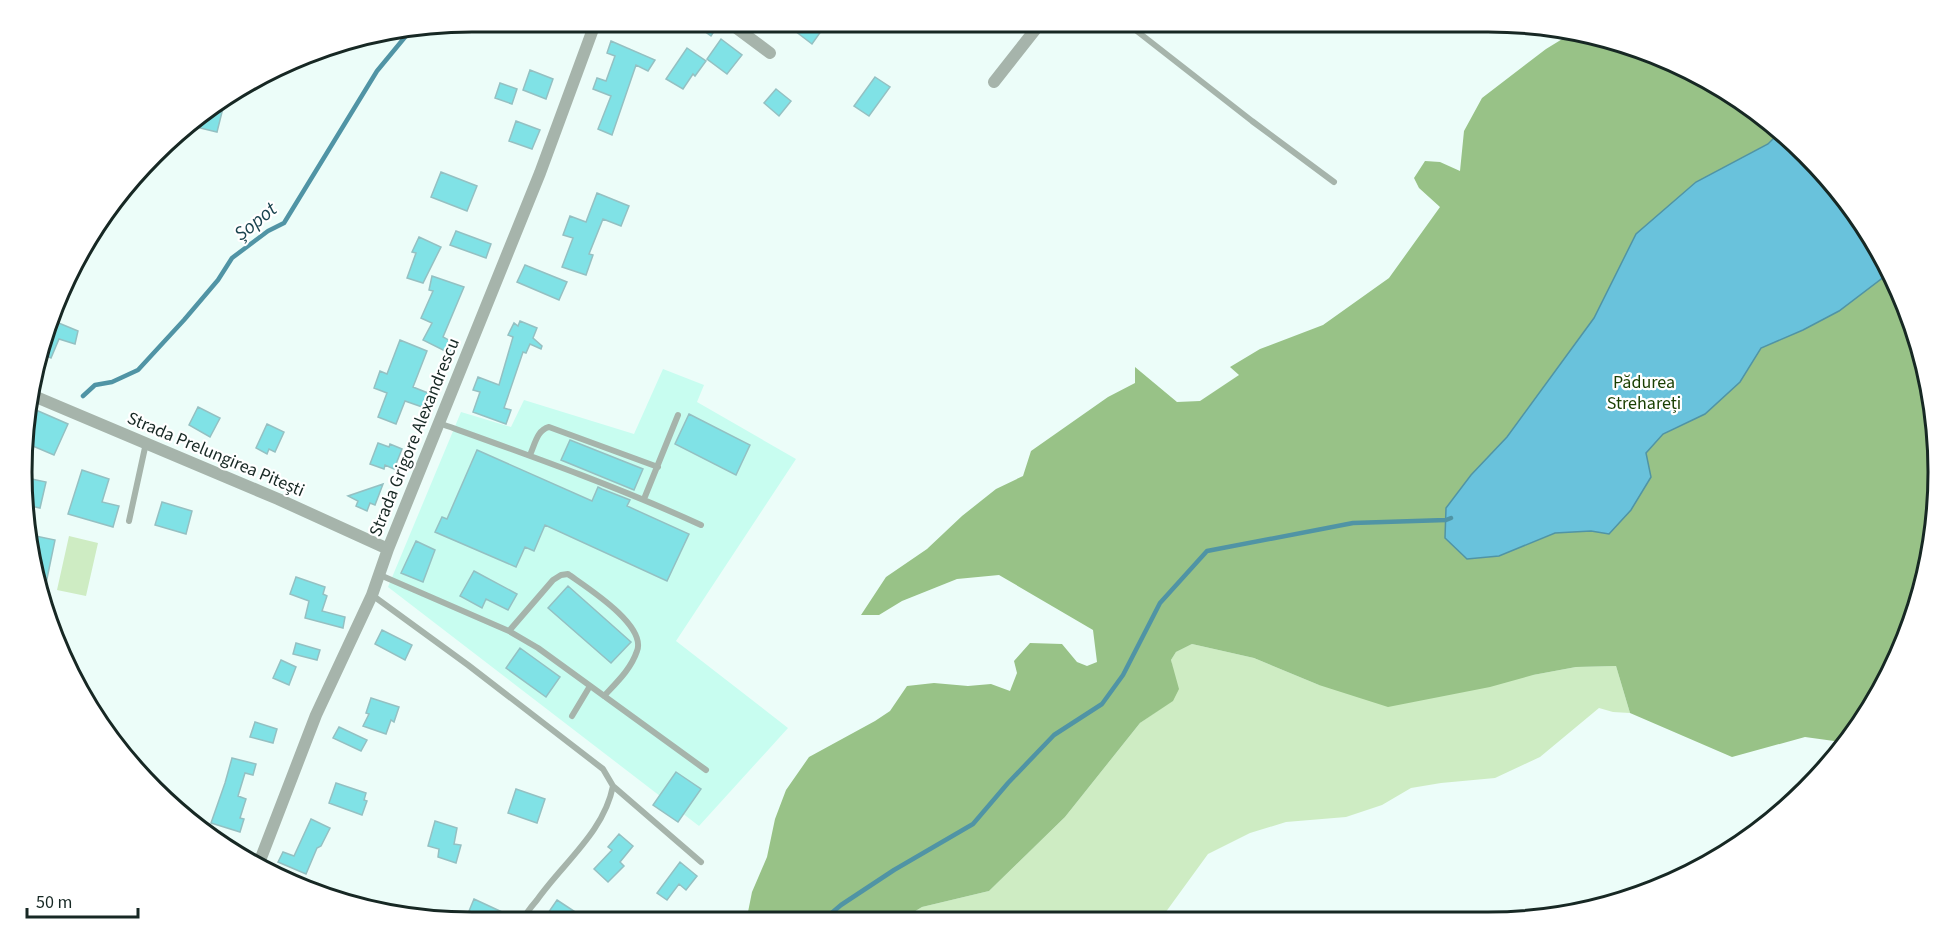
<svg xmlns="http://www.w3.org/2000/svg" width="1959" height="944" font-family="'Source Sans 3',sans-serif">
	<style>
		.built { fill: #c8fdf0 }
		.green { fill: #ceecc3 }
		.forest { fill: #98c287 }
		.water { fill: #69c2dc; stroke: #5094a5; stroke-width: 1.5 }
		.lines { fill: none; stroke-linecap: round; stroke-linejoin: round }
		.stream { stroke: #5094a5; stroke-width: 4.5 }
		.building { fill: #80e2e6; stroke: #94c0c2; stroke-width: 1.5 }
		.service { stroke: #a6b4ab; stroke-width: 6 }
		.minor { stroke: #a6b4ab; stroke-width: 12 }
		.labels { text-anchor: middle; stroke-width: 4.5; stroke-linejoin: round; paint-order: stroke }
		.park-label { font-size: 18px; fill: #193f01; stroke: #fff }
		.street-label { font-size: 18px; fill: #172824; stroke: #fff }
		.water-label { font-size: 20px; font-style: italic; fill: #1b444f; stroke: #fff }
		.rim { fill: none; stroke: #172824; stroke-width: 3 }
	</style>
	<rect width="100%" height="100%" fill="#ecfdf9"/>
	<path class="built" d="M663,369L704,385L697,402L796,459L676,641L788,728L699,826L388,587L461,412L511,427L524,400L634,434Z"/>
	<path class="green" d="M69,536L98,543L86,596L57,590Z
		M1192,644L1254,658L1319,685L1533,675L1576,667L1616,666L1630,713L1613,712L1599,708L1540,757L1495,778L1441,783L1411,788L1382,805L1346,817L1286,822L1250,833L1208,854L1160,920L903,921L904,918L922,907L989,891L1065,817L1140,723L1173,700V670L1171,660L1176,652Z"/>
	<path class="forest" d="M1577,30L1660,55L1738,97L1806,153L1862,222L1904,300L1929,384L1938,472L1929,560L1904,645L1845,746L1834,741L1805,737L1732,757L1630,713L1616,666L1576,667L1533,675L1490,687L1388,707L1319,685L1254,658L1192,644L1176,652L1171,660L1179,689L1173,701L1140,723L1065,817L989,891L922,907L904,918L903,921L744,922L747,917L752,892L767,857L775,819L786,790L809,757L875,721L890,711L907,686L934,683L968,686L991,684L1010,691L1017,673L1014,661L1030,643L1062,644L1077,662L1087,666L1097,662L1093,630L999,575L957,579L902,601L879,615H861L886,577L927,549L962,516L996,489L1023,476L1031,451L1108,397L1135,383V367L1177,402L1200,401L1239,375L1230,367L1260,349L1323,325L1389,278L1440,207L1419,188L1414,178L1425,161L1440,162L1460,171L1464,131L1482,98L1546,49Z"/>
	<path class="water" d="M1780,132L1806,153L1862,222L1889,273L1839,311L1803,330L1761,348L1740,382L1705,414L1663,434L1646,453L1651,477L1631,510L1609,534L1591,531L1555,533L1499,556L1467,559L1445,538L1446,508L1471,475L1507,437L1594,318L1636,234L1696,182L1768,144Z"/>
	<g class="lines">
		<path class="stream" d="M83,396L95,385L112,382L138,370L184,320L218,280L232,258L268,231L284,223L377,71L410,31
			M821,922L841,905L894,870L973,824L1008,783L1054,735L1102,704L1123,675L1160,603L1207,551L1353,523L1446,520L1451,518"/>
	</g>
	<path class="building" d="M690,21H719V24L711,36Z
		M782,21H811L822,30L812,44Z
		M721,39L742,55L727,74L707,59Z
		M611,41L655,60L648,71L636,65L612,135L598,129L611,96L593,89L597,78L606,81L615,56L607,53Z
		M687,48L706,61L695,76L693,74L683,89L666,79Z
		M530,70L553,79L546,99L523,90Z
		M875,77L890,87L869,116L854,106Z
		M500,83L517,89L512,104L495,98Z
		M776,89L791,101L779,116L764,103Z
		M214,106L223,108L217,132L200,128L205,110Z
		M516,121L540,130L532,149L509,141Z
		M441,172L477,186L467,211L431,197Z
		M597,193L629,206L621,226L603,219L589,254L593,255L586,275L562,267L573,238L563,235L570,216L586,222Z
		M456,231L491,244L486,258L450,245Z
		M419,237L441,247L423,283L407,278L416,253L412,252Z
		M525,265L567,282L559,300L517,282Z
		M432,276L464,287L443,337L454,343L449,353L423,340L432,323L421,318L433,291L429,290Z
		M49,319L78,331L75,344L59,339L51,358L39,352Z
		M520,321L537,328L533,338L542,346L541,349L530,344L526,353L523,352L504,408L511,410L506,424L473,412L480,392L473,390L478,377L499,385L513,337L508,335L514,323L518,326Z
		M400,340L427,351L413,387L433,395L428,409L405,401L396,424L378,417L387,393L374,388L380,371L387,374Z
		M29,407L68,424L54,455L28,444Z
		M198,407L220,418L210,437L189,425Z
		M689,414L750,445L736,475L675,444Z
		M267,424L284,432L275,452L269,449L267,454L256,448Z
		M570,440L643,469L634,490L561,460Z
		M378,443L389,447L390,444L402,449L394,469L385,465L384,469L370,464Z
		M477,450L592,501L598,487L602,489L630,500L627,506L689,534L667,581L545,525L534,551L525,547L516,567L435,532L442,517L447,519Z
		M82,470L109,479L102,502L119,506L113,527L68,514Z
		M27,478L46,482L40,508L26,505Z
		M383,484L375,505L370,503L367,511L356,506L358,501L348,496Z
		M162,502L192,511L186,534L155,525Z
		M26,534L55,540L44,593L40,580Z
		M416,541L435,550L423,582L401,573Z
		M474,571L517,594L508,610L486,599L482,608L460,596Z
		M296,577L325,587L323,594L327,596L322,611L345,617L343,628L305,618L309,601L290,594Z
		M568,586L631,642L611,663L548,608Z
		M382,630L412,645L405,660L375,644Z
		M296,643L320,650L317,660L293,654Z
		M520,648L560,677L546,697L506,668Z
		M281,660L296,667L289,685L273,678Z
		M371,698L399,707L394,722L391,720L386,734L363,726L369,714L366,713Z
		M255,722L277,729L273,743L250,737Z
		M339,727L367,740L361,751L333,738Z
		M232,758L256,764L253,775L245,773L238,796L246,799L240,818L244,819L240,832L211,823L225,783Z
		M676,772L701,789L678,822L653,805Z
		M336,783L366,793L364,800L367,801L362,815L329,803Z
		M516,789L545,799L537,823L508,813Z
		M311,819L330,828L321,846L317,848L306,874L278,862L283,852L294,856Z
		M435,821L457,828L454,844L461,845L456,863L438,857L439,849L428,846Z
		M619,834L633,846L620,862L624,866L608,882L594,869L612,850L608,847Z
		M680,862L697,876L686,890L679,884L667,900L657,893Z
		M474,899L502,912L498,923L469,911Z
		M557,900L592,923H556L546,916Z"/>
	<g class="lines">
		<path class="service" d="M1124,21L1252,121L1334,182
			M439,423C528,455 616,486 701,525
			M530,455C535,444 537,430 549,427L658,467
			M644,499L678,415
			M129,521L146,443
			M380,575L509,631L538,648L706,770
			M372,595L468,665L603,769L613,786C604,832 563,863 537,900C531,907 525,914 521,923
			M509,631L553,580L561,575L568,574C586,587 647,625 637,651C631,669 617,682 604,696
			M572,716L590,686
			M613,786L701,862"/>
		<path class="minor" d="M727,21L770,53
			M994,82L1042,21
			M29,394L278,499L388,549
			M259,863L316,715L372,595L388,549L540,173L596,21"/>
	</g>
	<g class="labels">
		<g class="park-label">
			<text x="1644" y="388">Pădurea<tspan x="1644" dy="21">Strehareți</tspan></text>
		</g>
		<g class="street-label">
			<text transform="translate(414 437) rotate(-68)" y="6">Strada Grigore Alexandrescu</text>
			<text transform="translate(216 454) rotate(23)" y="6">Strada Prelungirea Pitești</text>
		</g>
		<g class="water-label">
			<text transform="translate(255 221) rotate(-39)" y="7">Șopot</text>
		</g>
	</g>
	<path d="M0 0H1959V944H0ZM472 32H1488A440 440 0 0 1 1928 472V472A440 440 0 0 1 1488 912H472A440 440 0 0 1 32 472V472A440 440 0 0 1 472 32Z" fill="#fff" fill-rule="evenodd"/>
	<path class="rim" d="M472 32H1488A440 440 0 0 1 1928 472V472A440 440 0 0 1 1488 912H472A440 440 0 0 1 32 472V472A440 440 0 0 1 472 32Z"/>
	<path d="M27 908v9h111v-9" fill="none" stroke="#172824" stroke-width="3"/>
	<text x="36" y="908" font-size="18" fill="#172824" stroke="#ffffff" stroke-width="4.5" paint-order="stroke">50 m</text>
</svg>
